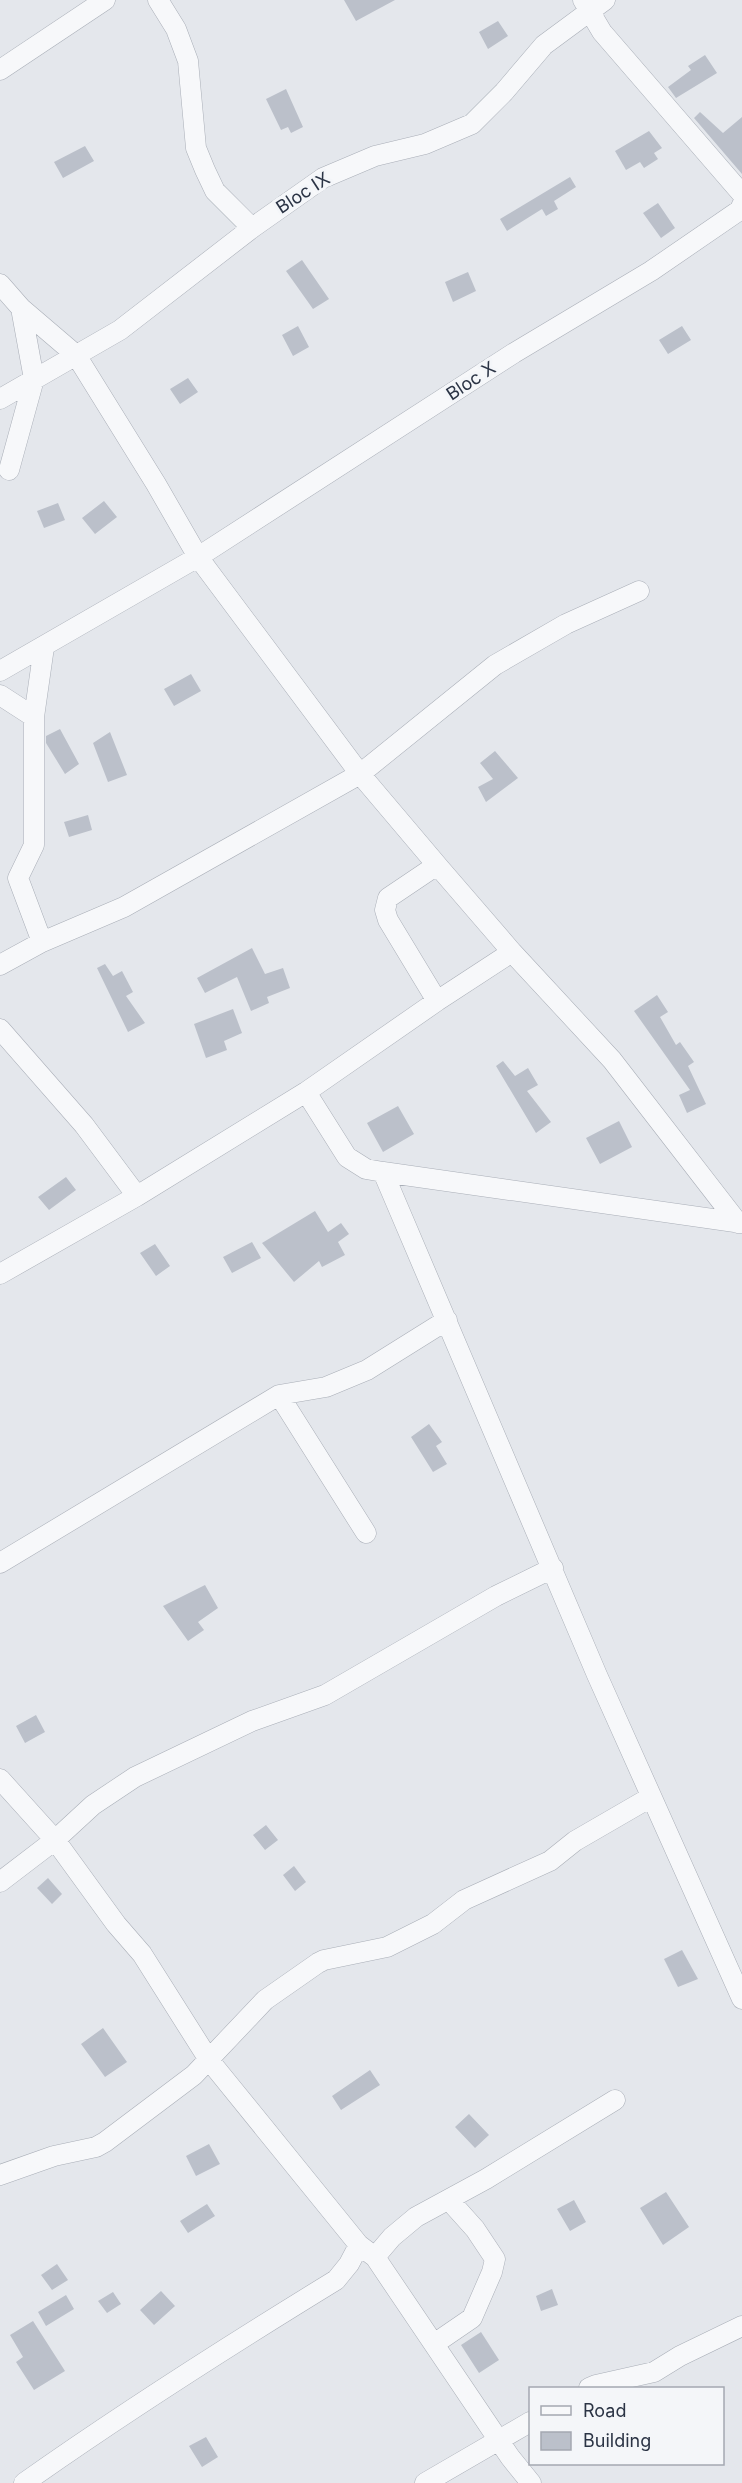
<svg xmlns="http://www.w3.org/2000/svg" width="742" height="2483" font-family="Inter,sans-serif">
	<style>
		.building { fill: #bbc0ca }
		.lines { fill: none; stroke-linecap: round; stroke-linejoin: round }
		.street-casing { stroke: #a9aeb7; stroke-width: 21 }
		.street { stroke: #f7f8fa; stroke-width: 20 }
		.labels { text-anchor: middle; stroke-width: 6; stroke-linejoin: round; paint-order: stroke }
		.street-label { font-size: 18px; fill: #2b3445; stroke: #f4f6f9 }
	</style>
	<rect width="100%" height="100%" fill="#e4e7ec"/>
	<path class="building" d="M344,0H395L356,21Z
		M498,21L508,36L488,49L479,32Z
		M705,55L717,73L676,98L668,87L691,70L688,66Z
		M286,89L303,127L291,133L288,127L281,130L266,99Z
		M700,112L723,133L742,117V174L694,118Z
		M649,131L662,148L654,153L658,159L644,168L640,162L626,170L615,151Z
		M85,146L94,161L63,178L54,162Z
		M570,177L576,187L554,201L558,209L546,216L542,209L507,231L500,219Z
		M658,203L675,228L661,238L643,213Z
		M302,260L329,299L313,309L286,271Z
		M468,272L476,291L453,302L445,282Z
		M298,326L309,347L293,356L282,335Z
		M682,326L691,340L668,354L659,340Z
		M188,378L198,392L180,404L170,389Z
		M104,501L117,517L95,534L82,518Z
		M58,503L65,520L44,528L37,511Z
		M191,674L201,691L174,706L164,689Z
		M60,729L79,764L65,774L46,743V736Z
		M110,732L127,775L108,782L93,743Z
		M495,751L518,778L486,802L478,787L493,779L480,763Z
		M88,815L92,830L69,837L64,822Z
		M252,948L265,974L283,968L290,988L267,997L269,1003L251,1011L237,977L205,993L197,978Z
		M105,964L113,976L122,971L133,992L126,996L145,1023L128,1032L97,968Z
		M657,995L668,1012L660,1017L676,1045L680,1042L694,1062L688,1066L706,1104L687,1113L679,1095L690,1090L634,1011Z
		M233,1009L242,1033L224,1041L227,1050L206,1058L194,1024Z
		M503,1061L515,1076L528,1068L538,1085L527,1091L551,1122L536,1133L496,1066Z
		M398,1106L414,1134L383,1152L367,1123Z
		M619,1121L632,1147L600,1164L586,1138Z
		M66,1177L76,1190L49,1210L38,1197Z
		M315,1211L328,1232L341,1223L349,1234L338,1242L345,1255L322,1267L319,1261L294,1282L262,1243Z
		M252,1242L261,1258L232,1273L223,1257Z
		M155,1244L170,1266L156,1276L140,1253Z
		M429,1424L442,1442L436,1446L447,1464L433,1472L411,1437Z
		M205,1585L218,1608L198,1622L204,1630L188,1641L163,1606Z
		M36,1715L45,1732L25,1743L16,1726Z
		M266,1825L278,1840L265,1850L253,1835Z
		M294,1866L306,1882L295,1891L283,1875Z
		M48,1878L62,1894L52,1904L37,1888Z
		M682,1950L698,1979L678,1987L664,1959Z
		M103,2028L127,2062L105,2077L81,2044Z
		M370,2070L380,2085L341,2110L332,2096Z
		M469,2114L489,2135L475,2148L455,2127Z
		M209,2144L220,2164L196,2176L186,2156Z
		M666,2192L689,2227L663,2245L640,2208Z
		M574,2200L586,2222L570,2231L557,2209Z
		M207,2204L215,2216L188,2233L180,2221Z
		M57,2264L68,2280L52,2290L41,2275Z
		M552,2289L558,2305L541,2311L536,2296Z
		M161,2291L175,2306L154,2325L140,2310Z
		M113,2292L121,2304L107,2313L98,2301Z
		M66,2295L74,2309L46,2326L38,2312Z
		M33,2321L65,2371L34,2390L16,2362L23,2357L10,2335Z
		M481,2332L499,2360L479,2373L461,2345Z
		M206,2437L218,2457L202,2467L189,2446Z"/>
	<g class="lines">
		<defs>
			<path id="street" d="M158,0L176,29L188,61L196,148L205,170L215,191L252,228
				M583,0L602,32L742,194
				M0,70L105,0
				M0,284L21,308L76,355L156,484L198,557L514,353L651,271L740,210L742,205
				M0,399L120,330L252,228L323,178L375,156L425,144L472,124L504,92L544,45L605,0
				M9,470L34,379L21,308
				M0,671L198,557L360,774L495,665L566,624L639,591
				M0,695L34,717V845L18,878L42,942
				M34,717L44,647
				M437,865L512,952L437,1001
				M512,952L612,1060L738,1223
				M0,965L42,942L124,907L360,774L437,865L388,898L385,910L388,920L437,1001L306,1092L137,1196L84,1125L0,1029
				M306,1092L347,1157L366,1169L383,1172L597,1675L742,1999
				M383,1172L742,1223
				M0,1274L137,1196
				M279,1395L366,1533
				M0,1563L279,1395L326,1387L367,1370L447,1320
				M0,1779L55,1840L116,1924L142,1954L209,2060L359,2245L375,2257L510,2457L531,2483
				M0,1882L55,1840L93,1805L135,1777L252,1721L325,1695L496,1596L553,1568
				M0,2175L54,2156L96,2147L105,2142L194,2075L265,2000L318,1963L324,1960L387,1947L433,1924L464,1900L550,1861L575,1841L651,1797
				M375,2257L392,2237L416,2217L486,2179L615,2100
				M434,2344L472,2318L492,2272L495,2259L475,2229L449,2200
				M589,2388L596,2385L654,2372L680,2356L742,2326
				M24,2483C126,2411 230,2345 336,2280L349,2264L359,2245
				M425,2483L530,2422"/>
		</defs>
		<use href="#street" class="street-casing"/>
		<use href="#street" class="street"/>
	</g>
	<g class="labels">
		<g class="street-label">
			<text transform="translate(303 193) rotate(-33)" y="6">Bloc IX</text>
			<text transform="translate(471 381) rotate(-33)" y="6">Bloc X</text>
		</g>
	</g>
	<rect x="529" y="2387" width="195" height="78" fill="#f4f6f9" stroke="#a4a8b1" stroke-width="1.5"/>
	<rect x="541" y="2406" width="30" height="9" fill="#f7f8fa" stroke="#a4a8b1" stroke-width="1.5"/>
	<text x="583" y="2417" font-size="18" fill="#2b3445">Road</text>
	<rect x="541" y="2432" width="30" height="18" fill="#bbc0ca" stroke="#a4a8b1" stroke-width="1.5"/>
	<text x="583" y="2447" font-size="18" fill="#2b3445">Building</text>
</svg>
